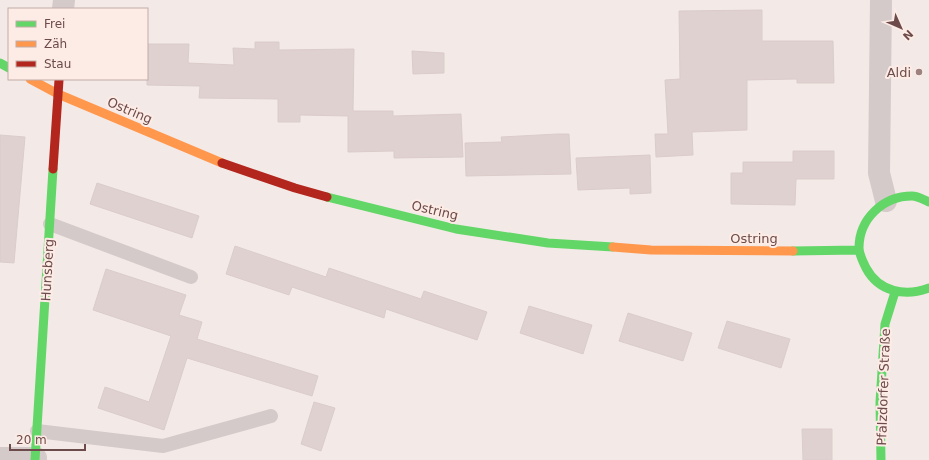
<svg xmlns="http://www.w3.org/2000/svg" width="929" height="460" font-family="'DejaVu Sans',sans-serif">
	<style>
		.building { fill: #dfd1d0; stroke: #dbccca }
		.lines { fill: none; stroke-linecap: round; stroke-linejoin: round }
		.lane { stroke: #d4cac9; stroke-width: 14 }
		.street { stroke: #d4cac9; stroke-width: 22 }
		.fast { stroke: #63d668; stroke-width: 9 }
		.slow { stroke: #ff974d; stroke-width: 9 }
		.jam { stroke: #b3261e; stroke-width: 9 }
		.poi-dot { fill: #9c8382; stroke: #fdece6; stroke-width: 1.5 }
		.labels { text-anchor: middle; stroke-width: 4; stroke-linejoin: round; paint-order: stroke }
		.poi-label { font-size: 13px; fill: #6d4b4b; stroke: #fdece6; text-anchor: end }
		.street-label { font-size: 13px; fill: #6d4b4b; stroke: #fdece6 }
	</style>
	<rect width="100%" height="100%" fill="#f3eae7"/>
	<path class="building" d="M762,10V41H833L834,83H797V79L747,80V130L692,132L693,155L656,157L655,134H668L665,80L680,79L679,11Z
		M255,42H279V50L354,49L353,111H393V116L461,114L463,157L394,158V151L348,152V116L300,115V122H278V99L199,98L200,86L147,85V44H189L188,63L234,65L233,48L255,49Z
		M412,51L444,53V73L413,74Z
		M557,134H569L571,174L466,176L465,143L502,142L501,137Z
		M0,135L25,137L14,263L0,262Z
		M793,151H834V179H796L795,205L731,204V173H743V162H793Z
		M650,155L651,193L630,194V188L578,190L576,158Z
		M97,183L199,216L192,238L90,204Z
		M235,246L326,277L329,268L421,299L424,291L487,312L477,340L386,309L384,318L292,287L289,295L226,274Z
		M106,269L186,295L179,315L202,322L197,339L318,376L312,396L187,358L164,430L98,408L105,387L149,402L171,336L93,310Z
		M529,306L592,325L583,354L520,333Z
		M628,313L692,333L683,361L619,341Z
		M727,321L790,339L781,368L718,348Z
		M314,402L335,408L321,451L301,444Z
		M802,429H832V460H803Z"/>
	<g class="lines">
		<path class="lane" d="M50,224L191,277
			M37,431L163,446L271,416"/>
		<path class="street" d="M881,0L879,173L886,201
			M63,9L64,0
			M0,458H36"/>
		<path class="fast" d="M0,63L9,68
			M327,197L456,229L548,243L613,247
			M929,202C924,200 918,196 912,196C883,196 859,219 859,248C859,254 863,262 866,268C879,292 905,297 929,288
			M793,251L858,250
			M35,460L53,169
			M881,460L880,402L885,324L895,292"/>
		<path class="slow" d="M30,79L58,94L222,163
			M613,247L651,250L793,251"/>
		<path class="jam" d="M222,163L295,188L327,197
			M53,169L59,80"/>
	</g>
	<circle class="poi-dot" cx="919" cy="72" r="4"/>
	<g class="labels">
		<g class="poi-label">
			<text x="911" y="77">Aldi</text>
		</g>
		<g class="street-label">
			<text transform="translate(130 110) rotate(23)" y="5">Ostring</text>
			<text transform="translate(435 210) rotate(13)" y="5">Ostring</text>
			<text x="754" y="243">Ostring</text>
			<text transform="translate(47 270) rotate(-87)" y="5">Hunsberg</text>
			<text transform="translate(883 387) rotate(-88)" y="5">Pfalzdorfer Straße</text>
		</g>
	</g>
	<rect x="8" y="8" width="140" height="72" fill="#fdece6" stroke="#c3aca8"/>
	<rect x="16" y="21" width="20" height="6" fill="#63d668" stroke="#c3aca8"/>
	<text x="44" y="28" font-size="12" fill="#6d4b4b">Frei</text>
	<rect x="16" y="41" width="20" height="6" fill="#ff974d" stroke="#c3aca8"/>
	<text x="44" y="48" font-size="12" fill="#6d4b4b">Zäh</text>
	<rect x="16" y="61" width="20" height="6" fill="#b3261e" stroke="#c3aca8"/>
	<text x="44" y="68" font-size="12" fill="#6d4b4b">Stau</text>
	<g transform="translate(901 28) rotate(135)" stroke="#fdece6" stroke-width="3" paint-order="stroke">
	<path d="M0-3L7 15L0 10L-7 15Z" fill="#6d4b4b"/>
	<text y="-6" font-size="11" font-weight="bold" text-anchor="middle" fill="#6d4b4b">N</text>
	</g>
	<path d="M10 444v6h75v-6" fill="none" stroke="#6d4b4b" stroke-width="2"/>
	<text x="16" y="444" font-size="12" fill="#6d4b4b" stroke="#fdece6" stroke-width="3" paint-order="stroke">20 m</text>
</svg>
